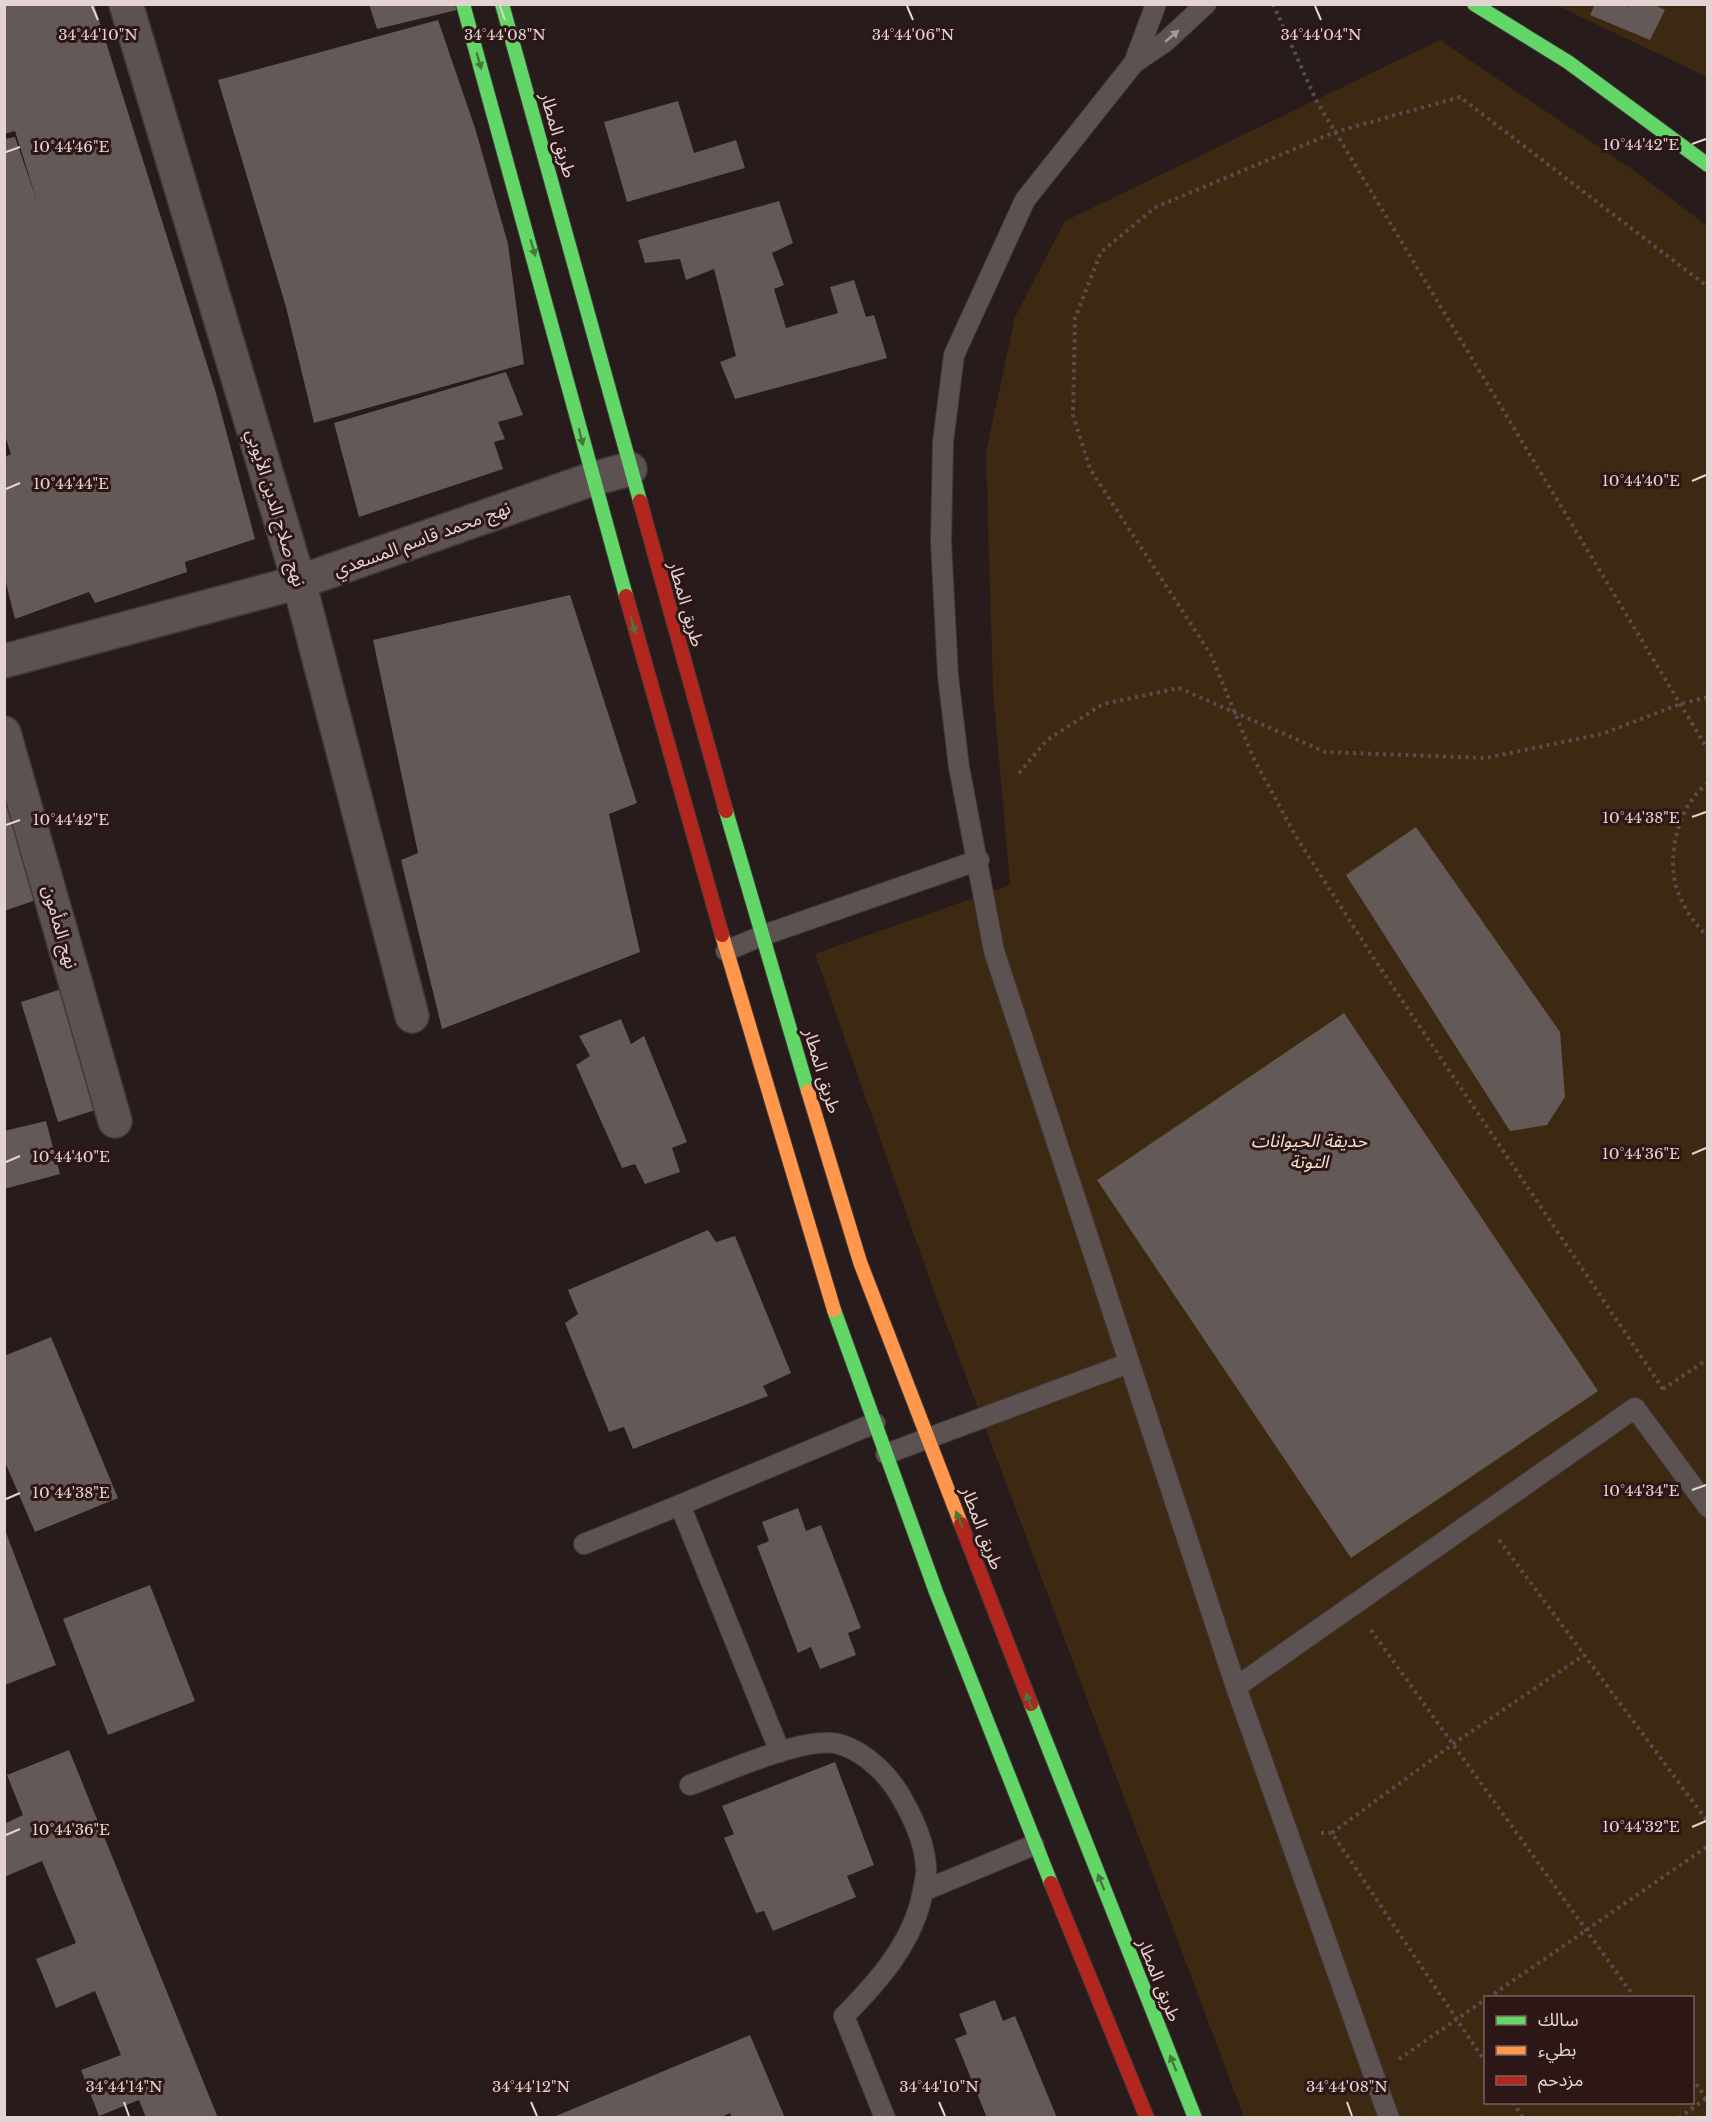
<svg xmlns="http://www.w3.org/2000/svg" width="1712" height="2122" font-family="'Libre Baskerville','Noto Sans Arabic',serif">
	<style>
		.green { fill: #3d2811; fill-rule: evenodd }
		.building { fill: #635956 }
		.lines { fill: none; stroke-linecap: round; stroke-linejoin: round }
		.lane-casing { stroke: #413838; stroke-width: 22 }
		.street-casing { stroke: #413838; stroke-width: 36 }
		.fast-casing { stroke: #413838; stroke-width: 16 }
		.slow-casing { stroke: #413838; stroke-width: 16 }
		.jam-casing { stroke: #413838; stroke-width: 16 }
		.path { stroke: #574e4e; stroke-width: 4; stroke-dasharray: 3 4.5; stroke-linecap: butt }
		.lane { stroke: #5d5252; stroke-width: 20 }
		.street { stroke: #5d5252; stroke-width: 33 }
		.fast { stroke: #63d668; stroke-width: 14 }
		.slow { stroke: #ff974d; stroke-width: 14 }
		.jam { stroke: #b3261e; stroke-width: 14 }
		.oneway { fill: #a79998 }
		.oneway2 { fill: #48763f }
		.ticks { fill: none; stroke: #e3d3d2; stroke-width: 2 }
		.labels { text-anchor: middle; stroke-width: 6; stroke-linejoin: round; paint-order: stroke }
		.street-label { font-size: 18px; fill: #e3d3d2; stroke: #2c1716 }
		.park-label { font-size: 18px; font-style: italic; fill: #f3e1ce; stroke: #2c1716 }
		.ticks-label { font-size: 15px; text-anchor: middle; fill: #e3d3d2; stroke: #2c1716; stroke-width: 6; stroke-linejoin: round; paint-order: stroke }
	</style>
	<rect width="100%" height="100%" fill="#271b1b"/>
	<path class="green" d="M1556,5H1707V77Z
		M1440,40L1633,170L1707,226V2117H1244L932,1286L815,954L1010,885L993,690L986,452L1015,317L1065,221ZM1486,1998H1692V2102H1486Z"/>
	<path class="building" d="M4,4H94L216,393L255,539L185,562L187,572L95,603L89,592L15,619L4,575V457L11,454L4,433V139L15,137L37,201L15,131L4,134Z
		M369,4H455L457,10L377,29Z
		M1595,4H1624L1628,7L1629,4H1653L1665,10L1650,40L1590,15Z
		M438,20L475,128L508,244L524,364L314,423L286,307L218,80Z
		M678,101L694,153L736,140L745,168L627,202L604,122Z
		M779,201L793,243L772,253L784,285L774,289L786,328L838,313L830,287L854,280L866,317L874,315L887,358L735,399L720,362L736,356L714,269L686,280L680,259L645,263L638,240Z
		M506,372L523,415L498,422L505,439L494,442L503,469L359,517L334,423Z
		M570,595L637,803L609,814L640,952L442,1029L401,860L418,853L373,640Z
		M4,797L42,898L4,911Z
		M1416,827L1560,1032L1565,1097L1547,1125L1510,1131L1346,875Z
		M71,986L108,1106L58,1122L21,1002Z
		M1344,1013L1598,1391L1351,1558L1097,1180Z
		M621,1019L631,1044L644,1036L687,1142L672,1148L680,1172L645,1184L635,1164L622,1168L576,1065L590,1056L579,1036Z
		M46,1121L60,1174L4,1189V1131Z
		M708,1230L716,1242L735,1236L791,1373L763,1386L768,1396L633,1449L624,1427L609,1432L565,1323L578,1314L568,1290Z
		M51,1337L118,1498L35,1532L4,1460V1356Z
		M798,1508L806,1531L821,1525L861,1628L848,1633L856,1655L820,1669L811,1647L798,1653L757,1546L769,1541L762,1522Z
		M5,1530L56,1665L5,1685Z
		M150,1585L195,1701L108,1735L63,1619Z
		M69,1750L218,2118H146L139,2100L99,2116L81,2070L121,2055L95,1991L56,2008L36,1959L76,1943L42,1861L4,1877V1824L23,1815L7,1775Z
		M835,1762L874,1865L847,1876L856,1897L773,1931L764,1911L756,1913L724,1838L734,1834L722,1806Z
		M995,2000L1003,2021L1015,2016L1057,2118H987L955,2039L967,2034L959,2014Z
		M750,2035L785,2118H732L730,2113L719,2118H551Z"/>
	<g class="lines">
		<defs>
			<path id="lane" d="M1206,4L1165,42L1134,63L1025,200L954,355L943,442L941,542L948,676L959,767L994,951L1236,1687L1389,2118
				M1134,63L1156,4
				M726,951L761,936L979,860
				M886,1454L1129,1363
				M584,1544L680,1505
				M1236,1687L1635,1408L1708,1507
				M780,1752L680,1505L875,1423
				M690,1785C723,1773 806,1735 839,1744C867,1752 892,1778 905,1804C916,1824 925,1845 926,1868C927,1875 924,1883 923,1891C914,1941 879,1981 844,2016L885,2118
				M923,1891L1034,1845"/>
			<path id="street" d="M126,4L299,582L412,1016
				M4,661L299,582L592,479L630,469
				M4,733L115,1121"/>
			<path id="fast" d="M463,4L626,596
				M502,4L640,501
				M1474,4L1568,62L1708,165
				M726,811L808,1091
				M834,1310L936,1592L1051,1883
				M1031,1704L1195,2118"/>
			<path id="slow" d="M722,935L834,1310
				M808,1091L860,1262L961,1524"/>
			<path id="jam" d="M640,501L726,811
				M626,596L722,935
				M961,1524L1031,1704
				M1051,1883L1147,2118"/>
		</defs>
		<use href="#lane" class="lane-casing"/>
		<use href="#street" class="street-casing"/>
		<use href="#fast" class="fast-casing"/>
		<use href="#slow" class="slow-casing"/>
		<use href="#jam" class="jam-casing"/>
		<path class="path" d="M1273,4L1316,100L1708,750
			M1019,773L1047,740L1103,704L1179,688L1325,752L1486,758L1602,734L1680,704L1708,697
			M1708,783C1679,804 1667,853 1676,886C1682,906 1693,922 1708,937
			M1663,1389L1371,954L1295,835L1253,757L1211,655L1090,469L1073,415L1075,318L1101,252L1156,207L1335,132L1460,97L1708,287
			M1663,1389L1708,1359
			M1499,1540L1708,1822
			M1371,1630L1635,1998
			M1321,1833H1332L1486,2063
			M1332,1833L1453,1744L1584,1655
			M1488,1998L1708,1846
			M1399,2059L1486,1999
			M1692,2078L1707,2099
			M1513,2102L1523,2118
			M1679,2118L1708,2097"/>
		<use href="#lane" class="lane"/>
		<use href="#street" class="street"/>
		<use href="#fast" class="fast"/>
		<use href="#slow" class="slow"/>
		<use href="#jam" class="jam"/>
	</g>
	<defs><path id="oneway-solid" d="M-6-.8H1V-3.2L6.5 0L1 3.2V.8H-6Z" transform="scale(1.5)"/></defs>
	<use class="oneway" href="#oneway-solid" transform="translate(1172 36) rotate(-40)"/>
	<g class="oneway2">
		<use href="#oneway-solid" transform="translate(479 61) rotate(74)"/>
		<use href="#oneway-solid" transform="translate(533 248) rotate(74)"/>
		<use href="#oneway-solid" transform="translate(581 437) rotate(76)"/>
		<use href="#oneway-solid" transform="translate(633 625) rotate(74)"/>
		<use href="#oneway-solid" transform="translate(959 1519) rotate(-111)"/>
		<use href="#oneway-solid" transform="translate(1029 1701) rotate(-111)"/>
		<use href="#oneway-solid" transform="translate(1101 1882) rotate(-112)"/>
		<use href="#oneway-solid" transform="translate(1173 2063) rotate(-112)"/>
	</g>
	<path class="ticks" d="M92,6L98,20M500,6L505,20M907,6L913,20M1315,6L1321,20M1692,144L1706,139M6,152L20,147M1692,481L1706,475M6,489L20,483M1692,817L1706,812M6,825L20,820M1692,1154L1706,1148M6,1162L20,1156M1692,1490L1706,1485M6,1499L20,1493M1692,1827L1706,1821M6,1835L20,1829M124,2102L129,2116M531,2102L537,2116M939,2102L945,2116M1347,2102L1352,2116"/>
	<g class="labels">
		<g class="street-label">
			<text transform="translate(558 135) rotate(74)" y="6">طريق المطار</text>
			<text transform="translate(276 508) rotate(73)" y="6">نهج صلاح الدين الأيوبي</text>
			<text transform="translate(422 539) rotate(-20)" y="6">نهج محمد قاسم المسعدي</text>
			<text transform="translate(686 604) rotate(74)" y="6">طريق المطار</text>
			<text transform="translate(60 927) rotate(74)" y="6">نهج المأمون</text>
			<text transform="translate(822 1071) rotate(73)" y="6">طريق المطار</text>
			<text transform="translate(982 1528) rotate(69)" y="6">طريق المطار</text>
			<text transform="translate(1159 1980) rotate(68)" y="6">طريق المطار</text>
		</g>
		<g class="park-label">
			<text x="1309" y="1147">حديقة الحيوانات<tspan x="1309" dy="21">التوتة</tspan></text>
		</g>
	</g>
	<g class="ticks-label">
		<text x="98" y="40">34°44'10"N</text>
		<text x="505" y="40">34°44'08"N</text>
		<text x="913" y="40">34°44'06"N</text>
		<text x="1321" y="40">34°44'04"N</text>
		<text x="1641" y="150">10°44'42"E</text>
		<text x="71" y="152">10°44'46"E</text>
		<text x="1641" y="486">10°44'40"E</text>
		<text x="71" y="489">10°44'44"E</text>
		<text x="1641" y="823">10°44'38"E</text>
		<text x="71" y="825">10°44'42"E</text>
		<text x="1641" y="1159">10°44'36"E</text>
		<text x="71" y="1162">10°44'40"E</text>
		<text x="1641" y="1496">10°44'34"E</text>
		<text x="71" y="1498">10°44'38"E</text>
		<text x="1641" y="1832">10°44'32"E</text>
		<text x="71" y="1835">10°44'36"E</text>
		<text x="124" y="2092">34°44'14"N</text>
		<text x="531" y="2092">34°44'12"N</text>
		<text x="939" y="2092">34°44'10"N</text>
		<text x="1347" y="2092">34°44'08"N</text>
	</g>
	<rect width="1712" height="2122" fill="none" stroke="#e3d3d2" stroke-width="12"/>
	<rect x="1484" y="1996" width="210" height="108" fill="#2c1716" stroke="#756261" stroke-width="1.5"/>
	<rect x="1496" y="2016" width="30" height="9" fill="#63d668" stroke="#756261" stroke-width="1.5"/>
	<text x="1538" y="2026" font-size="18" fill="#e3d3d2">سالك</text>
	<rect x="1496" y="2046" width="30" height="9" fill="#ff974d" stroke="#756261" stroke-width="1.5"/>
	<text x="1538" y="2056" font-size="18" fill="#e3d3d2">بطيء</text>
	<rect x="1496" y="2076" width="30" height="9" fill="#b3261e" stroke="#756261" stroke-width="1.5"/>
	<text x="1538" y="2086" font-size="18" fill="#e3d3d2">مزدحم</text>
</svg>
